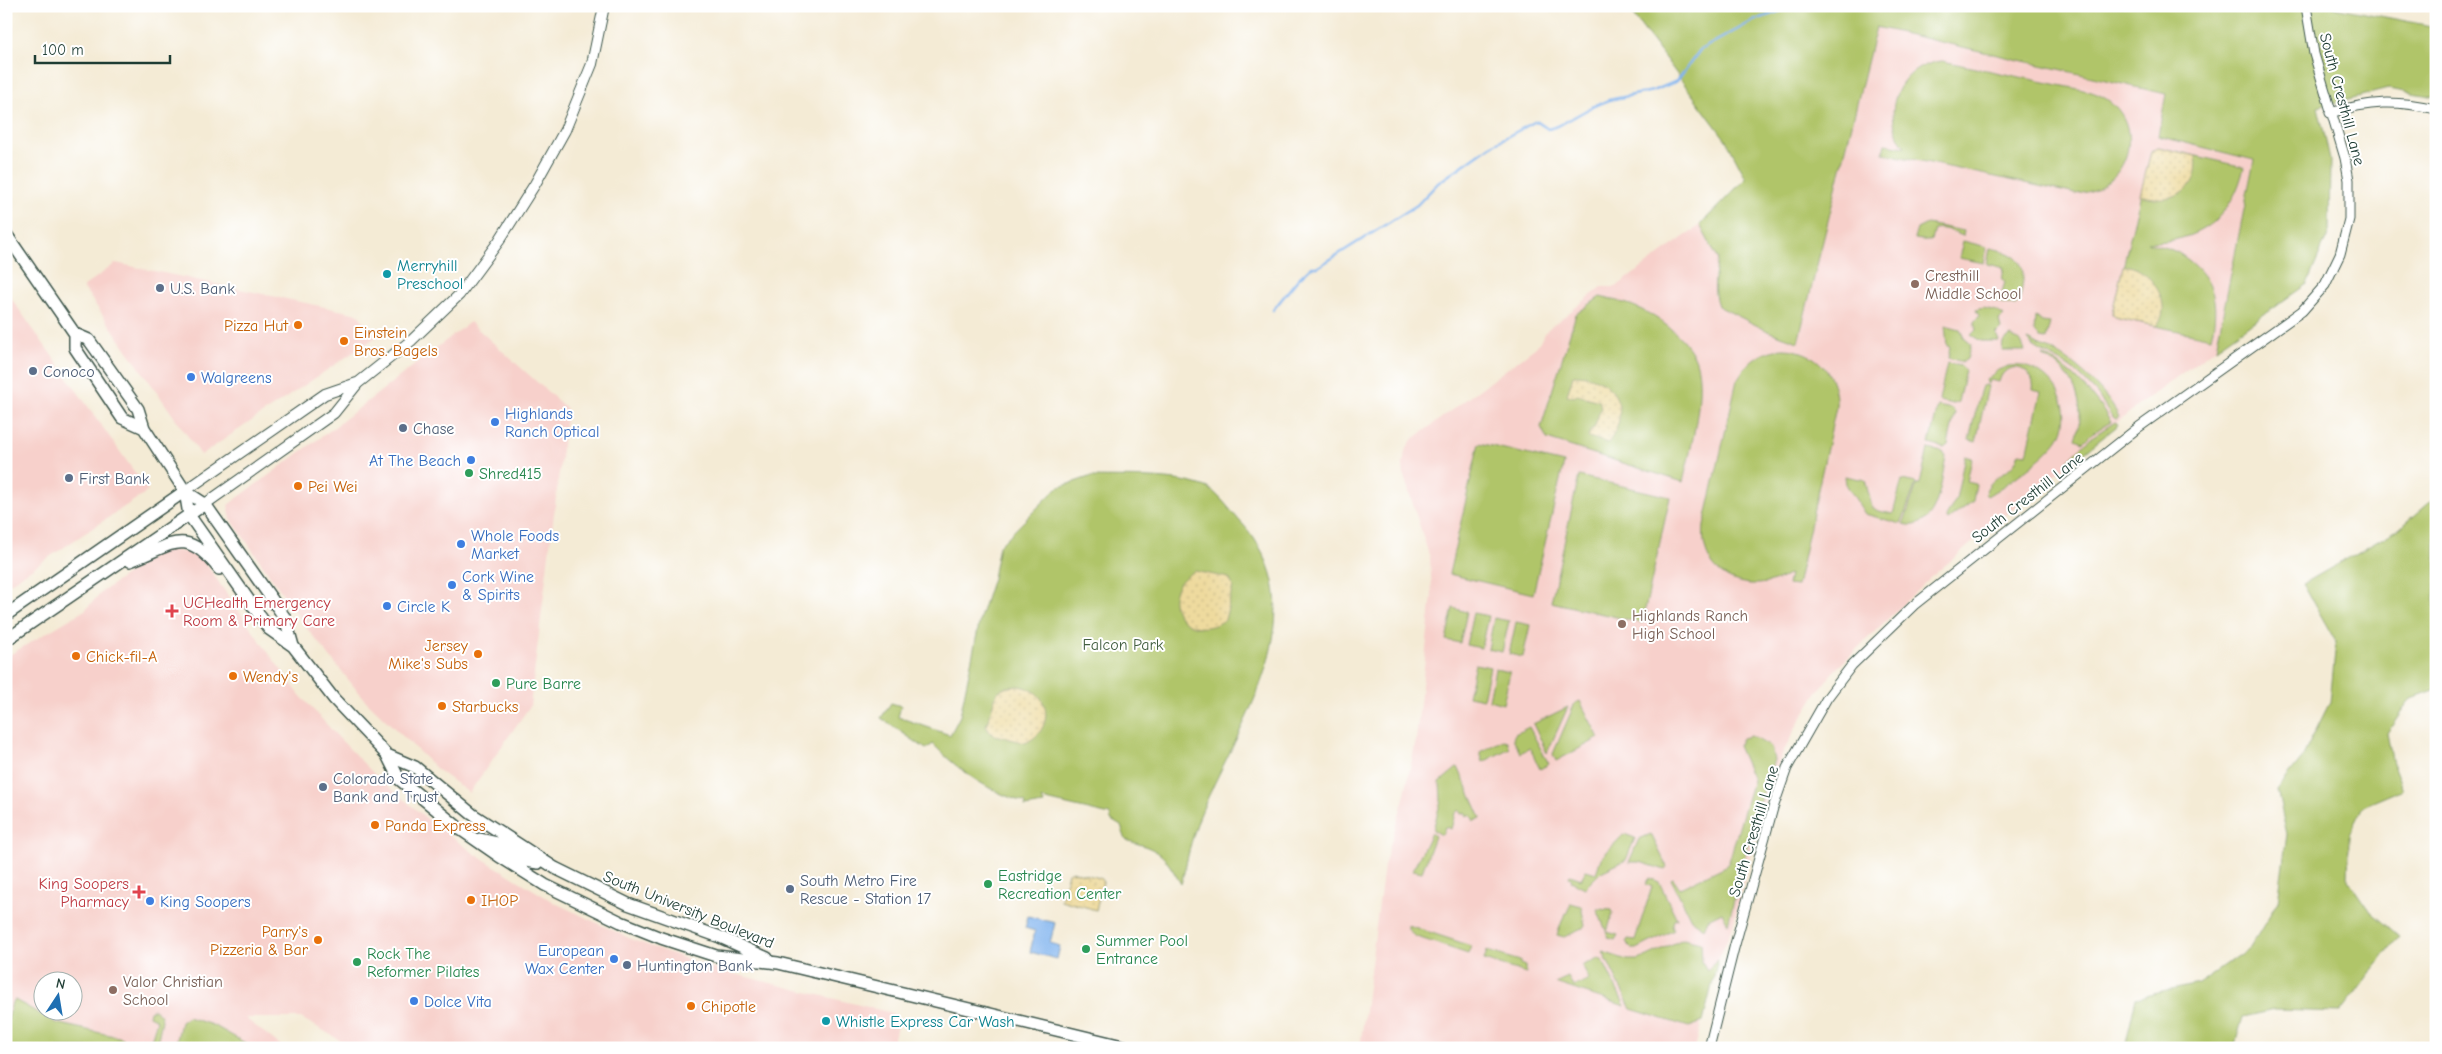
<svg xmlns="http://www.w3.org/2000/svg" width="2442" height="1054" font-family="'Comic Neue',sans-serif">
	<style>
		.built { fill: #f7d0cb; fill-rule: evenodd }
		.green { fill: #b0c569; stroke: #68814e }
		.sand { fill: url(#sand-dots); stroke: #868c69 }
		.water { fill: #81b4ee; stroke: #507891 }
		.lines { fill: none; stroke-linecap: round; stroke-linejoin: round }
		.stream { stroke: #81b4ee; stroke-width: 2.5 }
		.tertiary-casing { stroke: #3f574c; stroke-width: 11 }
		.secondary-casing { stroke: #3f574c; stroke-width: 12 }
		.primary-casing { stroke: #3f574c; stroke-width: 14 }
		.tertiary { stroke: #fff; stroke-width: 9 }
		.secondary { stroke: #fff; stroke-width: 10 }
		.primary { stroke: #fff; stroke-width: 11 }
		.culture-dot { fill: #0f9aa8; stroke: #fff; stroke-width: 2 }
		.education-dot { fill: #8d6e63; stroke: #fff; stroke-width: 2 }
		.service-dot { fill: #5c6f8a; stroke: #fff; stroke-width: 2 }
		.food-dot { fill: #e8710a; stroke: #fff; stroke-width: 2 }
		.shop-dot { fill: #3f7fe0; stroke: #fff; stroke-width: 2 }
		.leisure-dot { fill: #2e9e5b; stroke: #fff; stroke-width: 2 }
		.health-dot { fill: #e0444e; stroke: #fff; stroke-width: 2 }
		.labels { text-anchor: middle; stroke-width: 4; stroke-linejoin: round; paint-order: stroke }
		.street-label { font-size: 16px; fill: #1f3d34; stroke: #fff }
		.culture-label { font-size: 16px; fill: #0d838f; stroke: #fff; text-anchor: start }
		.education-label { font-size: 16px; fill: #785e54; stroke: #fff; text-anchor: start }
		.service-label { font-size: 16px; fill: #4e5e75; stroke: #fff; text-anchor: start }
		.food-label { font-size: 16px; fill: #c56008; stroke: #fff; text-anchor: start }
		.shop-label { font-size: 16px; fill: #366cbe; stroke: #fff; text-anchor: start }
		.leisure-label { font-size: 16px; fill: #27864d; stroke: #fff; text-anchor: start }
		.health-label { font-size: 16px; fill: #be3a42; stroke: #fff; text-anchor: start }
		.park-label { font-size: 16px; fill: #435f41; stroke: #fff }
	</style>
	<defs>
		<pattern id="sand-dots" width="8" height="8" patternUnits="userSpaceOnUse" patternTransform="scale(1.25)"><rect width="8" height="8" fill="#eeda9e"/><path d="M2 2h.1M6 6h.1" fill="none" stroke="#ccbc89" stroke-width="1.8" stroke-linecap="round"/></pattern>
	</defs>
	<rect width="100%" height="100%" fill="#fff"/>
	<filter id="ink" filterUnits="userSpaceOnUse"><feTurbulence type="fractalNoise" baseFrequency=".02" numOctaves="2"/><feDisplacementMap in="SourceGraphic" scale="10" xChannelSelector="R" yChannelSelector="G"/><feConvolveMatrix kernelMatrix="1 2 1 2 8 2 1 2 1" color-interpolation-filters="sRGB"/></filter>
	<filter id="wash" filterUnits="userSpaceOnUse"><feTurbulence type="fractalNoise" baseFrequency=".0096" numOctaves="4" result="noise"/><feDisplacementMap in="SourceGraphic" scale="20" xChannelSelector="R" yChannelSelector="G"/><feGaussianBlur stdDeviation="1.12" result="paint"/><feColorMatrix in="noise" values="0 0 0 0 0 0 0 0 0 0 0 0 0 0 0 0 0 1.4 0 .05"/><feComposite in="paint" operator="in"/></filter>
	<g filter="url(#wash)">
		<rect width="100%" height="100%" fill="#f4ebd5"/>
		<path class="built" d="M1876,27L2166,94L2158,136L2254,160L2216,348L2136,407L1931,577L1832,673L1816,694L1796,727L1779,761L1761,810L1733,925L1718,961L1695,1048H1360L1384,866L1404,798L1416,740L1432,595L1430,558L1404,476L1403,465L1405,451L1412,440L1536,347L1548,329L1602,287H1616L1700,225L1718,259L1714,276V295L1718,306L1798,342Z
			M116,263L358,314L376,337L201,455L83,287Z
			M6,291L148,491L6,586Z
			M470,322L567,409L530,706L469,793L439,771L364,699L305,626L231,519L228,505L332,429Z
			M172,550L191,553L203,560L270,655L299,694L338,737L375,775L426,818L475,854L555,903L633,940L718,970L892,1013L898,1023L891,1048H354L301,1018H245L284,1048H6V657L85,610L102,592L156,554ZM42,982H72V1012H42Z"/>
		<path class="green" d="M1626,6H2329L2436,27V97L2388,89L2318,107L2330,159L2329,232L2307,284L2216,348L2254,160L2158,136L2166,94L1876,27L1798,342L1770,332L1718,306C1712,290 1715,275 1718,259L1700,225L1746,178L1726,140Z
			M1942,61L2088,91C2149,107 2138,188 2076,194L1883,153L1885,144L1905,147C1879,112 1898,66 1942,61Z
			M2158,147L2244,167C2233,218 2198,243 2147,242C2157,246 2171,248 2180,254C2214,276 2220,301 2211,338L2114,317L2112,313L2151,152Z
			M1927,224L1964,231L1963,236C1952,232 1946,227 1934,229L1931,241L1914,239L1917,229Z
			M1963,241L1987,247L1984,263L1959,258Z
			M1990,248C2028,255 2026,270 2019,303L2015,306L1994,301L2001,295L2005,282L2002,280L2004,268L1987,264Z
			M1600,297C1613,300 1628,303 1640,309C1659,318 1682,335 1693,354C1709,382 1690,452 1683,482L1547,439L1541,427L1576,314Z
			M1983,308L1997,311L2004,316L1999,320L2001,329L1996,334L1999,341H1981L1971,335L1976,330L1974,322L1979,316L1976,310Z
			M2035,317L2042,322L2050,323L2046,339L2040,338L2034,332Z
			M1945,325L1960,329L1964,338L1971,344L1967,359L1963,362L1948,358L1950,347L1947,346Z
			M2011,336L2021,342L2025,351H2002L2003,342Z
			M2027,340C2036,345 2047,348 2056,353C2078,365 2108,394 2119,417L2116,419C2108,415 2103,402 2097,394C2089,385 2081,377 2072,369C2063,362 2028,346 2027,340Z
			M1784,349C1817,350 1838,375 1836,407L1797,586L1788,585L1790,574C1750,598 1698,578 1704,526L1737,380C1748,361 1763,350 1784,349Z
			M2043,355C2073,370 2093,395 2111,422L2092,433L2083,442L2076,439C2085,413 2079,383 2057,365C2052,362 2044,358 2043,355Z
			M1947,363L1961,366L1965,370L1958,402L1953,404L1939,401Z
			M2008,366C2046,360 2078,404 2059,438C2049,455 2005,486 1987,496L1985,494C1989,475 2015,473 2019,453L2027,454L2041,392L2033,390C2037,368 2005,357 1999,382L1989,380L1988,384L1987,383L1986,380L1998,370Z
			M1985,385L1988,386L1976,442L1969,440L1980,392L1982,386Z
			M1938,406L1952,409L1955,413L1948,445L1944,448L1929,444Z
			M2115,422L2118,424L2116,427L2071,463L2068,460L2090,438Z
			M1479,443L1564,463L1533,594L1449,574Z
			M1928,449L1943,452L1946,457C1940,482 1940,531 1903,525L1917,484H1920Z
			M1965,456L1972,458L1967,482L1976,484L1973,501L1948,520L1946,517L1956,499Z
			M1579,476L1670,497L1642,623L1551,602Z
			M1845,476L1865,480L1872,507L1878,511L1893,514L1902,480L1916,483L1901,524L1865,514L1846,484Z
			M1089,477C1125,478 1173,475 1206,487C1215,490 1231,511 1238,519C1327,610 1236,726 1199,818C1191,839 1187,862 1181,884C1162,852 1162,851 1126,840L1121,826L1111,820L1110,815L1042,799L1044,804L1025,807L1026,803C989,792 959,771 933,744L926,749L881,718L891,703L901,706L898,717L950,735L960,716L981,615L993,578L999,546L1057,488Z
			M2436,497V689L2411,698L2387,733L2393,765L2403,789L2363,806L2349,834L2348,880L2368,909L2399,936L2341,1012L2275,1010L2243,1017L2234,1048H2125L2136,998L2198,984L2250,948L2278,901L2287,834L2277,790L2301,760L2330,702L2336,642L2303,584L2399,529Z
			M1453,608L1467,612L1460,643L1446,640Z
			M1473,613L1488,616L1481,648L1466,645Z
			M1494,618L1509,621L1502,652L1488,649Z
			M1516,622L1530,625L1523,657L1509,654Z
			M1475,664L1490,667L1483,699L1468,696Z
			M1495,669L1510,672L1503,704L1489,700Z
			M1580,701L1599,738L1556,761L1553,754L1575,703Z
			M1568,707L1547,753L1533,724Z
			M1529,727L1549,764L1540,769L1530,748L1520,753L1513,738L1515,734Z
			M1751,736L1771,747L1774,760L1756,811L1728,924L1722,912L1708,919L1704,928L1691,919L1671,879L1673,878L1680,888L1728,865L1753,780L1738,746L1742,738Z
			M1503,740L1507,741L1510,748L1483,762L1480,752Z
			M1458,767L1481,818L1474,821L1470,814L1467,816L1465,812L1461,814L1459,810L1455,813L1451,829L1445,827L1442,835L1433,830L1441,800L1440,782Z
			M1431,833L1435,836L1422,872L1413,870Z
			M1624,834L1635,838L1626,860L1601,872L1585,888L1571,881L1572,879L1569,877L1570,875L1581,879L1586,870L1596,873L1601,858Z
			M1651,834L1667,867L1665,870L1640,862H1629L1639,839Z
			M1650,878L1659,882L1677,919L1674,920L1672,927L1674,930L1637,949H1632L1626,943L1628,939L1635,940L1652,887L1646,884Z
			M1571,903L1581,906L1585,925L1582,929L1564,937L1557,935L1565,913H1568Z
			M1597,909L1612,910L1613,913L1607,932L1618,935L1615,940L1609,938Z
			M1408,925L1471,946L1468,954L1414,936L1408,929Z
			M1683,939L1701,943L1702,962L1707,970L1718,960L1703,1022L1689,1027L1631,1009L1603,952L1627,960H1639Z
			M1487,951L1520,961V964L1526,966V973L1484,960Z
			M1598,958L1603,961L1625,1006L1555,983L1568,977L1573,987L1589,979L1582,966Z
			M15,1000L56,1023L123,1038L121,1048H6V1028L12,1002Z
			M154,1009L160,1014L162,1020L156,1048H149L157,1020L149,1016L150,1011Z
			M188,1017L215,1026L254,1048H175L181,1022Z"/>
		<path class="sand" d="M2158,147L2196,156C2202,192 2170,205 2140,195L2151,152Z
			M2123,266C2144,263 2169,296 2162,316C2161,320 2158,323 2156,326L2114,317L2112,313Z
			M1573,375C1614,374 1634,410 1608,443L1588,437L1591,430L1594,428L1601,407L1599,401L1577,395L1574,397L1567,395Z
			M1195,571L1229,578L1233,586L1225,620C1183,647 1151,592 1195,571Z
			M1019,686C1052,690 1055,731 1025,743L991,734L986,726L997,692L1007,687Z
			M1072,871L1100,878L1103,882L1096,910L1061,900L1068,873Z"/>
		<path class="water" d="M1028,916L1055,923L1050,943L1060,946L1057,959L1030,952L1035,931L1025,928Z"/>
		<g class="lines">
			<path class="stream" d="M1273,310L1298,279L1311,267H1318L1417,205L1438,183L1490,146L1536,121L1548,129L1558,126L1592,107L1609,100L1653,91L1677,81L1700,50L1753,21L1794,6"/>
		</g>
	</g>
	<g filter="url(#ink)">
		<g class="lines">
			<defs>
				<path id="tertiary" d="M2330,113C2370,101 2395,100 2436,109
					M1709,1048L1734,948L1773,808L1787,768L1827,698L1852,665L1914,605L2139,427L2302,311L2325,285L2340,254L2349,219V180L2345,158L2314,54L2306,6"/>
				<path id="secondary" d="M185,491L325,394L357,383
					M205,504L334,413L358,383L412,340L459,295L499,241L535,184L565,130L592,64L604,6"/>
				<path id="primary" d="M6,234L75,334L89,340L138,409L144,428L185,491L189,515L269,629L293,646L334,699L387,755L399,779L460,829L499,856L545,885L621,922L661,938L716,956L778,963L1131,1048
					M75,334V348L122,418L144,428
					M185,491L205,504L285,618L293,646
					M130,561C172,546 184,525 219,569
					M6,615L185,491
					M6,640L205,504
					M387,755L415,767L472,814L555,868L628,904L720,937L767,958
					M480,839L498,843L526,861L538,863L540,859"/>
			</defs>
			<use href="#tertiary" class="tertiary-casing"/>
			<use href="#secondary" class="secondary-casing"/>
			<use href="#primary" class="primary-casing"/>
			<use href="#tertiary" class="tertiary"/>
			<use href="#secondary" class="secondary"/>
			<use href="#primary" class="primary"/>
		</g>
	</g>
	<g class="culture-dot">
		<circle cx="387" cy="274" r="5"/>
		<circle cx="826" cy="1021" r="5"/>
	</g>
	<g class="education-dot">
		<circle cx="1915" cy="284" r="5"/>
		<circle cx="1622" cy="624" r="5"/>
		<circle cx="113" cy="990" r="5"/>
	</g>
	<g class="service-dot">
		<circle cx="160" cy="288" r="5"/>
		<circle cx="33" cy="371" r="5"/>
		<circle cx="403" cy="428" r="5"/>
		<circle cx="69" cy="478" r="5"/>
		<circle cx="323" cy="787" r="5"/>
		<circle cx="790" cy="889" r="5"/>
		<circle cx="627" cy="965" r="5"/>
	</g>
	<g class="food-dot">
		<circle cx="298" cy="325" r="5"/>
		<circle cx="344" cy="341" r="5"/>
		<circle cx="298" cy="486" r="5"/>
		<circle cx="478" cy="654" r="5"/>
		<circle cx="76" cy="656" r="5"/>
		<circle cx="233" cy="676" r="5"/>
		<circle cx="442" cy="706" r="5"/>
		<circle cx="375" cy="825" r="5"/>
		<circle cx="471" cy="900" r="5"/>
		<circle cx="318" cy="940" r="5"/>
		<circle cx="691" cy="1006" r="5"/>
	</g>
	<g class="shop-dot">
		<circle cx="191" cy="377" r="5"/>
		<circle cx="495" cy="422" r="5"/>
		<circle cx="471" cy="460" r="5"/>
		<circle cx="461" cy="544" r="5"/>
		<circle cx="452" cy="585" r="5"/>
		<circle cx="387" cy="606" r="5"/>
		<circle cx="150" cy="901" r="5"/>
		<circle cx="614" cy="959" r="5"/>
		<circle cx="414" cy="1001" r="5"/>
	</g>
	<g class="leisure-dot">
		<circle cx="469" cy="473" r="5"/>
		<circle cx="496" cy="683" r="5"/>
		<circle cx="988" cy="884" r="5"/>
		<circle cx="1086" cy="949" r="5"/>
		<circle cx="357" cy="962" r="5"/>
	</g>
	<g class="health-dot">
		<path d="M169.5 603.5h5v5h5v5h-5v5h-5v-5h-5v-5h5z"/>
		<path d="M136.5 884.5h5v5h5v5h-5v5h-5v-5h-5v-5h5z"/>
	</g>
	<g class="labels">
		<g class="street-label">
			<text transform="translate(2343 99) rotate(75)" y="6">South Cresthill Lane</text>
			<text transform="translate(2027 497) rotate(-38)" y="6">South Cresthill Lane</text>
			<text transform="translate(1753 831) rotate(-73)" y="6">South Cresthill Lane</text>
			<text transform="translate(689 909) rotate(22)" y="6">South University Boulevard</text>
		</g>
		<g class="culture-label">
			<text x="397" y="271">Merryhill<tspan x="397" dy="18">Preschool</tspan></text>
			<text x="836" y="1027">Whistle Express Car Wash</text>
		</g>
		<g class="education-label">
			<text x="1925" y="281">Cresthill<tspan x="1925" dy="18">Middle School</tspan></text>
			<text x="1632" y="621">Highlands Ranch<tspan x="1632" dy="18">High School</tspan></text>
			<text x="123" y="987">Valor Christian<tspan x="123" dy="18">School</tspan></text>
		</g>
		<g class="service-label">
			<text x="170" y="294">U.S. Bank</text>
			<text x="43" y="377">Conoco</text>
			<text x="413" y="434">Chase</text>
			<text x="79" y="484">First Bank</text>
			<text x="333" y="784">Colorado State<tspan x="333" dy="18">Bank and Trust</tspan></text>
			<text x="800" y="886">South Metro Fire<tspan x="800" dy="18">Rescue - Station 17</tspan></text>
			<text x="637" y="971">Huntington Bank</text>
		</g>
		<g class="food-label">
			<text x="288" y="331" text-anchor="end">Pizza Hut</text>
			<text x="354" y="338">Einstein<tspan x="354" dy="18">Bros. Bagels</tspan></text>
			<text x="308" y="492">Pei Wei</text>
			<text x="468" y="651" text-anchor="end">Jersey<tspan x="468" dy="18">Mike's Subs</tspan></text>
			<text x="86" y="662">Chick-fil-A</text>
			<text x="243" y="682">Wendy's</text>
			<text x="452" y="712">Starbucks</text>
			<text x="385" y="831">Panda Express</text>
			<text x="481" y="906">IHOP</text>
			<text x="308" y="937" text-anchor="end">Parry's<tspan x="308" dy="18">Pizzeria &amp; Bar</tspan></text>
			<text x="701" y="1012">Chipotle</text>
		</g>
		<g class="shop-label">
			<text x="201" y="383">Walgreens</text>
			<text x="505" y="419">Highlands<tspan x="505" dy="18">Ranch Optical</tspan></text>
			<text x="461" y="466" text-anchor="end">At The Beach</text>
			<text x="471" y="541">Whole Foods<tspan x="471" dy="18">Market</tspan></text>
			<text x="462" y="582">Cork Wine<tspan x="462" dy="18">&amp; Spirits</tspan></text>
			<text x="397" y="612">Circle K</text>
			<text x="160" y="907">King Soopers</text>
			<text x="604" y="956" text-anchor="end">European<tspan x="604" dy="18">Wax Center</tspan></text>
			<text x="424" y="1007">Dolce Vita</text>
		</g>
		<g class="leisure-label">
			<text x="479" y="479">Shred415</text>
			<text x="506" y="689">Pure Barre</text>
			<text x="998" y="881">Eastridge<tspan x="998" dy="18">Recreation Center</tspan></text>
			<text x="1096" y="946">Summer Pool<tspan x="1096" dy="18">Entrance</tspan></text>
			<text x="367" y="959">Rock The<tspan x="367" dy="18">Reformer Pilates</tspan></text>
		</g>
		<g class="health-label">
			<text x="183" y="608">UCHealth Emergency<tspan x="183" dy="18">Room &amp; Primary Care</tspan></text>
			<text x="129" y="889" text-anchor="end">King Soopers<tspan x="129" dy="18">Pharmacy</tspan></text>
		</g>
		<g class="park-label">
			<text x="1123" y="650">Falcon Park</text>
		</g>
	</g>
	<rect width="2442" height="1054" fill="none" stroke="#fff" stroke-width="25"/>
	<g transform="translate(58 996) rotate(12)"><circle r="24" fill="#ffffff" stroke="#a5b1ae"/>
	<path d="M0-4L9 19L0 12L-9 19Z" fill="#1f6fb2"/>
	<text y="-8" font-size="14" font-weight="bold" text-anchor="middle" fill="#1f3d34">N</text>
	</g>
	<path d="M35 55v8h135v-8" fill="none" stroke="#1f3d34" stroke-width="2.5"/>
	<text x="42" y="55" font-size="15" fill="#1f3d34" stroke="#ffffff" stroke-width="4" paint-order="stroke">100 m</text>
</svg>
